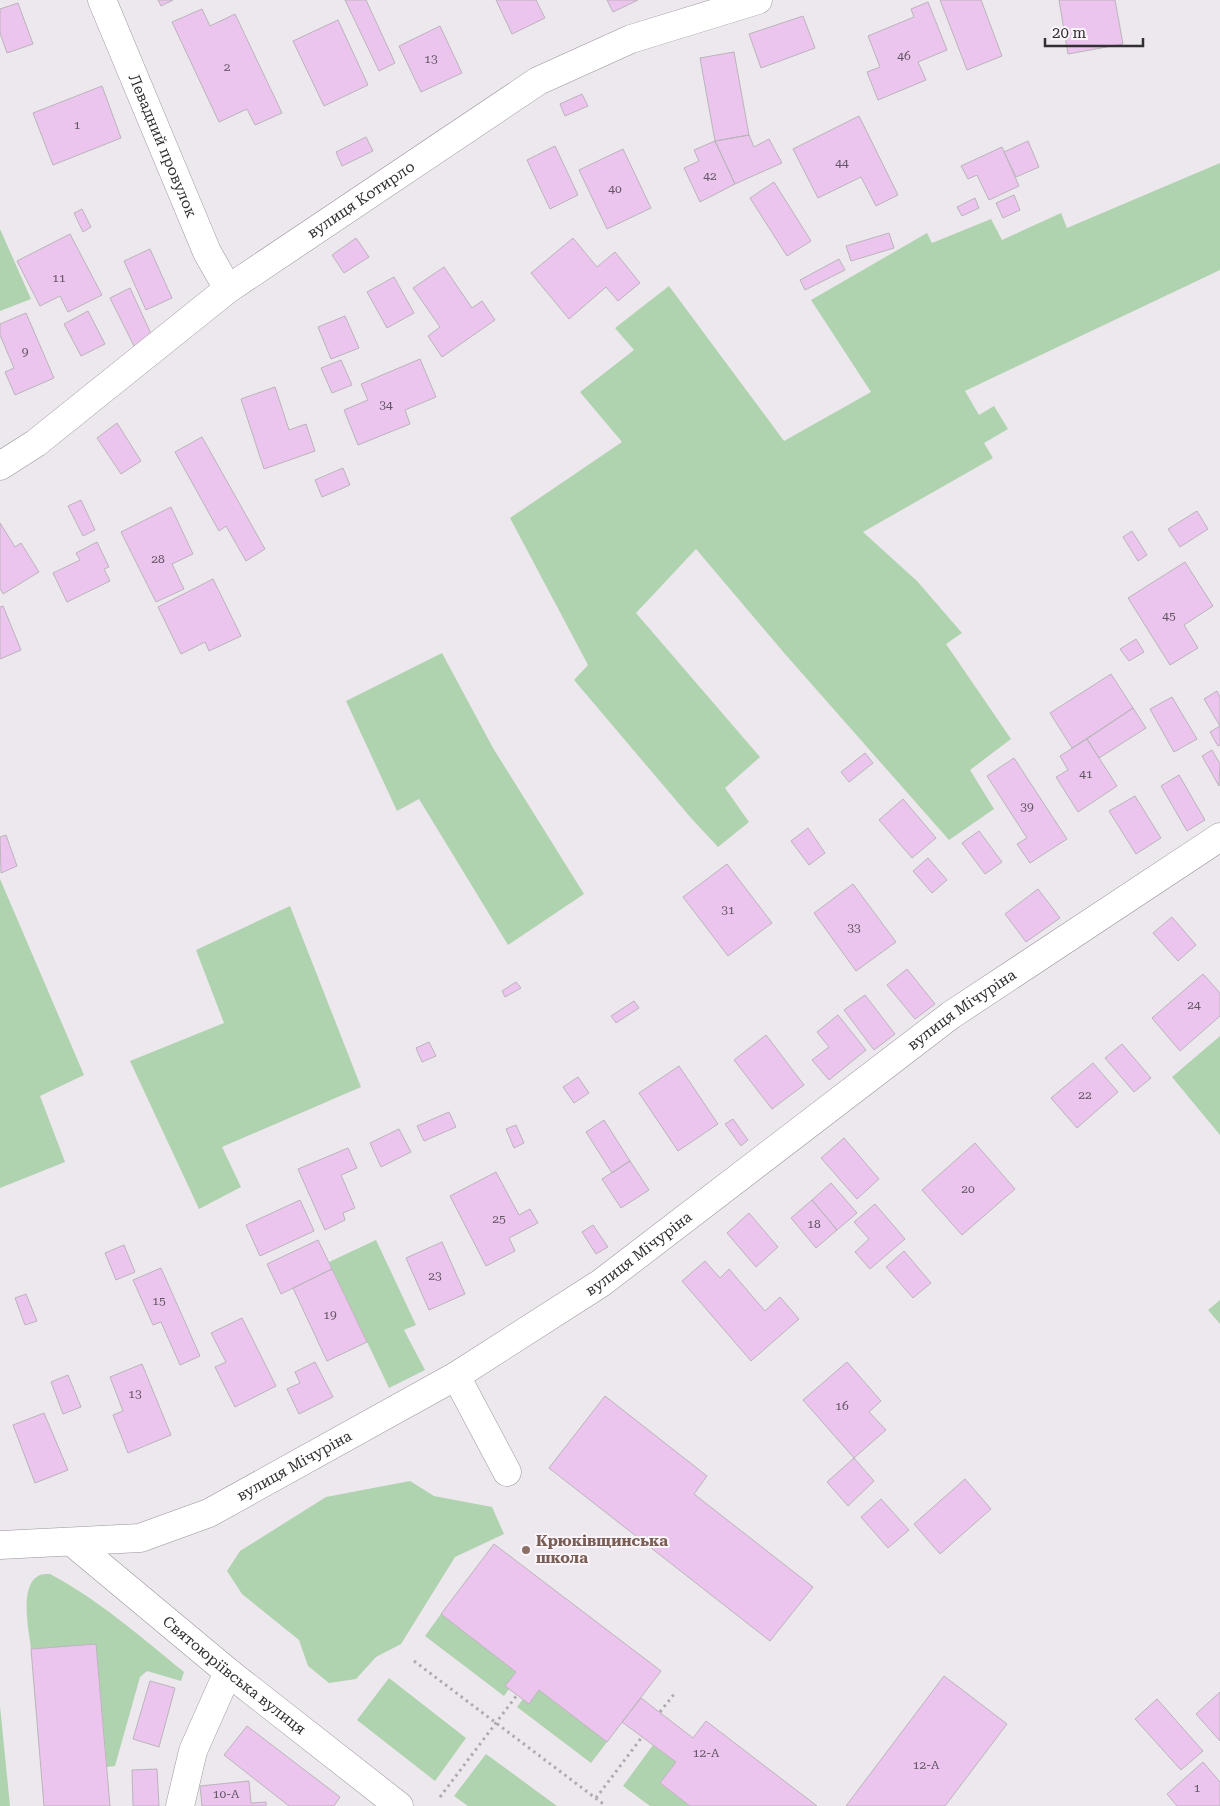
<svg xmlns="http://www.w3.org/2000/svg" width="1220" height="1806" font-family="'Roboto Serif',serif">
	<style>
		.green { fill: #b0d3af }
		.building { fill: #ecc5ef; stroke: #bab4ba }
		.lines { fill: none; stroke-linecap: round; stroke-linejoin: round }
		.minor-casing { stroke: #9a959b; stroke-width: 29 }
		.path { stroke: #afaab0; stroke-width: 3; stroke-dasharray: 2.5 4; stroke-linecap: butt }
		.minor { stroke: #fff; stroke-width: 28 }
		.education-dot { fill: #8d6e63; stroke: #fbf5fb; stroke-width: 2 }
		.labels { text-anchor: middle; stroke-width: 4; stroke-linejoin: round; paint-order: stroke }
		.number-label { font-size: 12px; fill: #605461 }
		.street-label { font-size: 15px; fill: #322f32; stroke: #fbf5fb }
		.education-label { font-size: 15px; font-weight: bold; fill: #785e54; stroke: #fbf5fb; text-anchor: start }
	</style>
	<rect width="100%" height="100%" fill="#ede7ee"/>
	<path class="green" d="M1220,163V270L965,391L979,415L994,406L1008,429L984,443L993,458L863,532L917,581L962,633L946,644L1011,739L970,770L994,809L949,840L785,654L696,549L636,613L760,757L725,788L749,822L718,847L691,818L574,680L588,665L510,518L622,442L580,392L634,350L615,328L669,286L784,441L871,392L811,300L927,233L932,243L991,219L1002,240L1061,213L1067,228Z
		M0,229L31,299L0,311Z
		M442,653L493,748L584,894L508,945L419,799L397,811L346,701Z
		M0,879L84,1075L40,1096L65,1162L0,1188Z
		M290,906L361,1087L222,1147L241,1187L199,1209L130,1061L224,1023L196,950Z
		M1220,1036V1135L1172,1077Z
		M376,1240L416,1325L404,1330L425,1370L389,1388L329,1262Z
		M1220,1300V1324L1208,1310Z
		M410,1481L434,1496L492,1507L504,1534L455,1557L401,1644L376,1657L356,1679L329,1683L308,1666L299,1640L242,1594L227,1571L240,1551L326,1497Z
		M50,1574C99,1600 141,1637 184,1672L181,1681L147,1671L140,1677L115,1766L107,1767L96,1644L31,1649C29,1631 19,1587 38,1576C41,1574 46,1574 50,1574Z
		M441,1614L516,1672L509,1689L504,1696L425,1636Z
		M389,1678L466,1738L435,1781L357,1720Z
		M539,1690L607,1742L591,1763L517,1707L523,1699L529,1704Z
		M0,1706L10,1806H0Z
		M653,1745L676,1762L660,1783L690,1806H650L623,1786Z
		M486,1754L557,1806H468L454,1796Z"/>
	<path class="building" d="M158,0H173L161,6Z
		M345,0H366L395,63L379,71Z
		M496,0H536L545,18L512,34Z
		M607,0H638L613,12Z
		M940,0H981L1002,56L967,70Z
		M1059,0H1115L1123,44L1068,54Z
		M928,2L947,50L918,62L926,80L878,100L867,72L880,67L868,36L914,17L911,9Z
		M18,3L33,44L7,53L0,33V9Z
		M202,9L210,26L235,14L282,113L255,125L247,109L219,122L172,22Z
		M803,16L815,48L761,68L749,34Z
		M338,20L368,85L324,106L293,41Z
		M440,26L462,73L421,92L399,46Z
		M734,52L749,135L715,141L700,58Z
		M102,86L121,138L53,165L33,113Z
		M582,94L588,106L565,116L560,104Z
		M859,116L898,195L876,206L861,177L818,198L793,149Z
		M749,135L754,147L769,139L782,163L735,184L715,141Z
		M366,137L373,151L342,166L336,152Z
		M715,141L735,184L700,202L684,168L699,161L694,150Z
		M1028,141L1039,167L1016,177L1004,152Z
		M555,146L578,195L550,209L527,160Z
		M1002,147L1019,186L989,200L977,175L968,179L961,166Z
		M623,149L651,208L607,229L579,170Z
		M774,182L811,241L787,256L750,198Z
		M1014,195L1020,210L1003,218L996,203Z
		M975,198L979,208L962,216L957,207Z
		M82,209L91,227L83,232L74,213Z
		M889,233L894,248L851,261L846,246Z
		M70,234L102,295L68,312L60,296L40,306L17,261Z
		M356,238L369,257L344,273L332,255Z
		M573,238L597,267L615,252L640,283L618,301L606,287L569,319L531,273Z
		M150,249L172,298L146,310L124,261Z
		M839,259L845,270L805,290L800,280Z
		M444,267L472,308L482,301L495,320L442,357L428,336L440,327L413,288Z
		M394,277L414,313L387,328L367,292Z
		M130,288L152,336L135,348L110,298Z
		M88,311L105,344L81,356L64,324Z
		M26,313L54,378L15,395L5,372L14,368L0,335V324Z
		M345,316L359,348L331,359L318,327Z
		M420,359L436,397L405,410L410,424L358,445L344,410L368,400L361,384Z
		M341,360L352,385L332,393L321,368Z
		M275,387L289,430L306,424L315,451L264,469L241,399Z
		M117,423L141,461L121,474L97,438Z
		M202,437L265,549L246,561L226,526L219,531L175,452Z
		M343,468L350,485L322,497L315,480Z
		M81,500L95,530L83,536L68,506Z
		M171,507L193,554L172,564L184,589L156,602L121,532Z
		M1197,511L1208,529L1180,547L1168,529Z
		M0,523L15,547L21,543L39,572L3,594L0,588Z
		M1132,531L1147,555L1138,561L1123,537Z
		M97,542L109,567L104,569L110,581L67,602L53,573L80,560L76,553Z
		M1185,562L1213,606L1184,625L1198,648L1170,665L1128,598Z
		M213,579L241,636L209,651L205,642L181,654L158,607Z
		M3,606L21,650L0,659V607Z
		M1136,639L1144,652L1129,661L1120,649Z
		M1111,674L1133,708L1072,748L1050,713Z
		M1217,691L1220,697V745L1218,746L1210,732L1220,726L1204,699Z
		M1172,697L1197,739L1174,752L1150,709Z
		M1133,708L1146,728L1099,758L1087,739Z
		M1087,739L1117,786L1078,812L1056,777L1068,770L1060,756Z
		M1212,750L1220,764L1219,786L1202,756Z
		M865,753L873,763L849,782L841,772Z
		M1014,758L1067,839L1030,863L1017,844L1027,838L987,776Z
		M1179,775L1205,820L1187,831L1161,786Z
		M1135,796L1161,838L1136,854L1109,811Z
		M903,799L936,838L912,858L879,820Z
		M808,828L825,853L809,865L791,841Z
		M979,831L1002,862L985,874L962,843Z
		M6,835L17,866L1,873L0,837Z
		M928,858L947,880L932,893L913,871Z
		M727,864L772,923L728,956L683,897Z
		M853,884L896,942L856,971L814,913Z
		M1038,889L1060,918L1026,942L1005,914Z
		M1172,917L1196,945L1178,961L1153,933Z
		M907,969L935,1004L915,1019L887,985Z
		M1203,974L1220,993V1016L1180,1051L1152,1018Z
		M516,982L521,988L505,997L502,991Z
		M865,995L895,1034L874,1050L844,1010Z
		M634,1001L639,1008L616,1023L611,1016Z
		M838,1015L866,1050L829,1080L812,1060L829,1047L817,1032Z
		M766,1035L804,1085L772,1109L734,1060Z
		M429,1042L436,1056L422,1062L416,1048Z
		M1122,1044L1151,1078L1134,1092L1105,1058Z
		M1093,1063L1118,1092L1077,1128L1051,1098Z
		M679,1066L718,1124L678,1151L639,1093Z
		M578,1077L589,1093L574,1103L563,1087Z
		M449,1112L456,1127L424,1141L417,1126Z
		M733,1119L748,1140L741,1146L725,1124Z
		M604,1120L630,1161L612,1173L586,1132Z
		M516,1125L524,1143L514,1148L506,1129Z
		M399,1129L411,1152L381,1167L370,1143Z
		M844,1138L879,1179L857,1199L821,1158Z
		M975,1143L1015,1189L962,1235L922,1190Z
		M348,1148L357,1168L341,1175L355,1208L343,1213L345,1220L325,1230L298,1169Z
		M630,1161L649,1190L621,1208L602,1179Z
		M496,1172L519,1215L530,1209L538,1223L509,1238L515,1251L486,1266L450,1196Z
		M831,1183L857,1213L837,1230L812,1200Z
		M300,1200L314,1231L260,1256L246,1225Z
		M812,1200L837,1230L816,1248L791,1218Z
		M875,1204L905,1239L870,1269L855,1252L869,1239L854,1222Z
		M749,1213L778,1247L756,1267L727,1233Z
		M593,1225L608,1247L596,1254L582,1232Z
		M318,1240L332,1269L281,1294L267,1264Z
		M442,1242L465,1294L429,1310L406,1258Z
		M124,1245L135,1272L116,1280L105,1253Z
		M904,1251L931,1283L913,1298L886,1267Z
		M705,1261L720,1278L729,1269L765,1311L780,1297L799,1319L751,1361L682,1281Z
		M161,1268L200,1356L180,1365L161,1322L153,1325L133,1280Z
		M332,1269L367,1342L327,1361L293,1288Z
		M26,1294L37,1321L25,1325L15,1298Z
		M242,1318L276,1386L235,1407L215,1367L226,1362L211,1333Z
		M315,1362L333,1397L299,1414L287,1389L300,1383L295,1372Z
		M847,1362L881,1401L869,1412L886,1430L854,1458L803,1400Z
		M142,1364L171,1435L128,1453L113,1415L123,1411L110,1377Z
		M68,1375L81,1407L63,1414L51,1382Z
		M605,1396L707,1476L694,1494L813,1587L770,1641L549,1468Z
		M44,1413L68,1470L35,1483L13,1425Z
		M854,1458L874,1481L848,1506L827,1482Z
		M965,1479L991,1509L940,1554L914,1524Z
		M881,1499L909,1530L888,1548L861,1517Z
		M494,1544L661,1671L607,1742L539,1690L529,1704L505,1686L516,1672L441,1614Z
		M96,1644L110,1806H44L31,1649Z
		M944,1676L1007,1724L945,1806H846Z
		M150,1681L175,1688L159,1747L133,1739Z
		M1220,1692V1741L1196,1714Z
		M641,1698L693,1738L706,1721L817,1806H690L660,1783L676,1762L622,1722Z
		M1157,1699L1203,1751L1181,1770L1135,1719Z
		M247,1726L340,1797L334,1806H289L224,1755Z
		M1203,1762L1220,1782V1806H1177L1167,1794Z
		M157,1769L159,1806H133L132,1770Z
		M249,1781L251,1803L266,1802V1806H202L200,1786Z"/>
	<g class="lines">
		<defs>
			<g id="minor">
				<path id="s1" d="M102,0L207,252L228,289"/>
				<path id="s2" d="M0,466L36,443L228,289L538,81L631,39L758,0"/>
				<path d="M456,1376L507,1472"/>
				<path id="s3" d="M72,1542L228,1672L399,1806"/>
				<path id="s4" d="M0,1545L140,1538L209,1513L456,1376L601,1283L951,1015L1220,837"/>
				<path d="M180,1806L193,1751L228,1672"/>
			</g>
		</defs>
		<use href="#minor" class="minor-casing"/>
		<path class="path" d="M414,1661L606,1806
			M660,1712L675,1693
			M440,1797L517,1695
			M596,1798L642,1737"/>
		<use href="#minor" class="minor"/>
	</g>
	<circle class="education-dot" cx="526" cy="1550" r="5"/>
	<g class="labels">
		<g class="number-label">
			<text x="904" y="60">46</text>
			<text x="431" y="63">13</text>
			<text x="227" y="71">2</text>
			<text x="77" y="129">1</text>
			<text x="842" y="167">44</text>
			<text x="710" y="180">42</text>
			<text x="615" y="193">40</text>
			<text x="59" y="282">11</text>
			<text x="25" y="356">9</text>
			<text x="386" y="409">34</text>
			<text x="158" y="563">28</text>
			<text x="1169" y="620">45</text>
			<text x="1086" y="778">41</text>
			<text x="1027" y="811">39</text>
			<text x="728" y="914">31</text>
			<text x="854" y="932">33</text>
			<text x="1194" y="1009">24</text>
			<text x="1085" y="1099">22</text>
			<text x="968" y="1193">20</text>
			<text x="499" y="1223">25</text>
			<text x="814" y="1228">18</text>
			<text x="435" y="1280">23</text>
			<text x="159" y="1305">15</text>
			<text x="330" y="1319">19</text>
			<text x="135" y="1398">13</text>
			<text x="842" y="1410">16</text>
			<text x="706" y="1757">12-А</text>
			<text x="926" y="1769">12-А</text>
			<text x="1197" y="1792">1</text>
			<text x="226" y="1798">10-А</text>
		</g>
		<g class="street-label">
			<text dy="5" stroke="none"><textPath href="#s1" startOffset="158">Левадний провулок</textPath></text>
			<text dy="5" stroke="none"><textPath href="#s2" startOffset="449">вулиця Котирло</textPath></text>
			<text dy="5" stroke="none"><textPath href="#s4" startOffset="1121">вулиця Мічуріна</textPath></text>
			<text dy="5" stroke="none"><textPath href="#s4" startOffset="716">вулиця Мічуріна</textPath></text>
			<text dy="5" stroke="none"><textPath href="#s4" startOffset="311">вулиця Мічуріна</textPath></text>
			<text dy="5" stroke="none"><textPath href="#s3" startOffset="210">Святоюріївська вулиця</textPath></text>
		</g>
		<g class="education-label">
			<text x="536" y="1546">Крюківщинська<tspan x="536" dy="17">школа</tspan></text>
		</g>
	</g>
	<path d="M1045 38v8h98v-8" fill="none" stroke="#322f32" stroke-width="2.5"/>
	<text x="1052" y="38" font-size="15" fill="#322f32" stroke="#fbf5fb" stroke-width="4" paint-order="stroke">20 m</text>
</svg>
